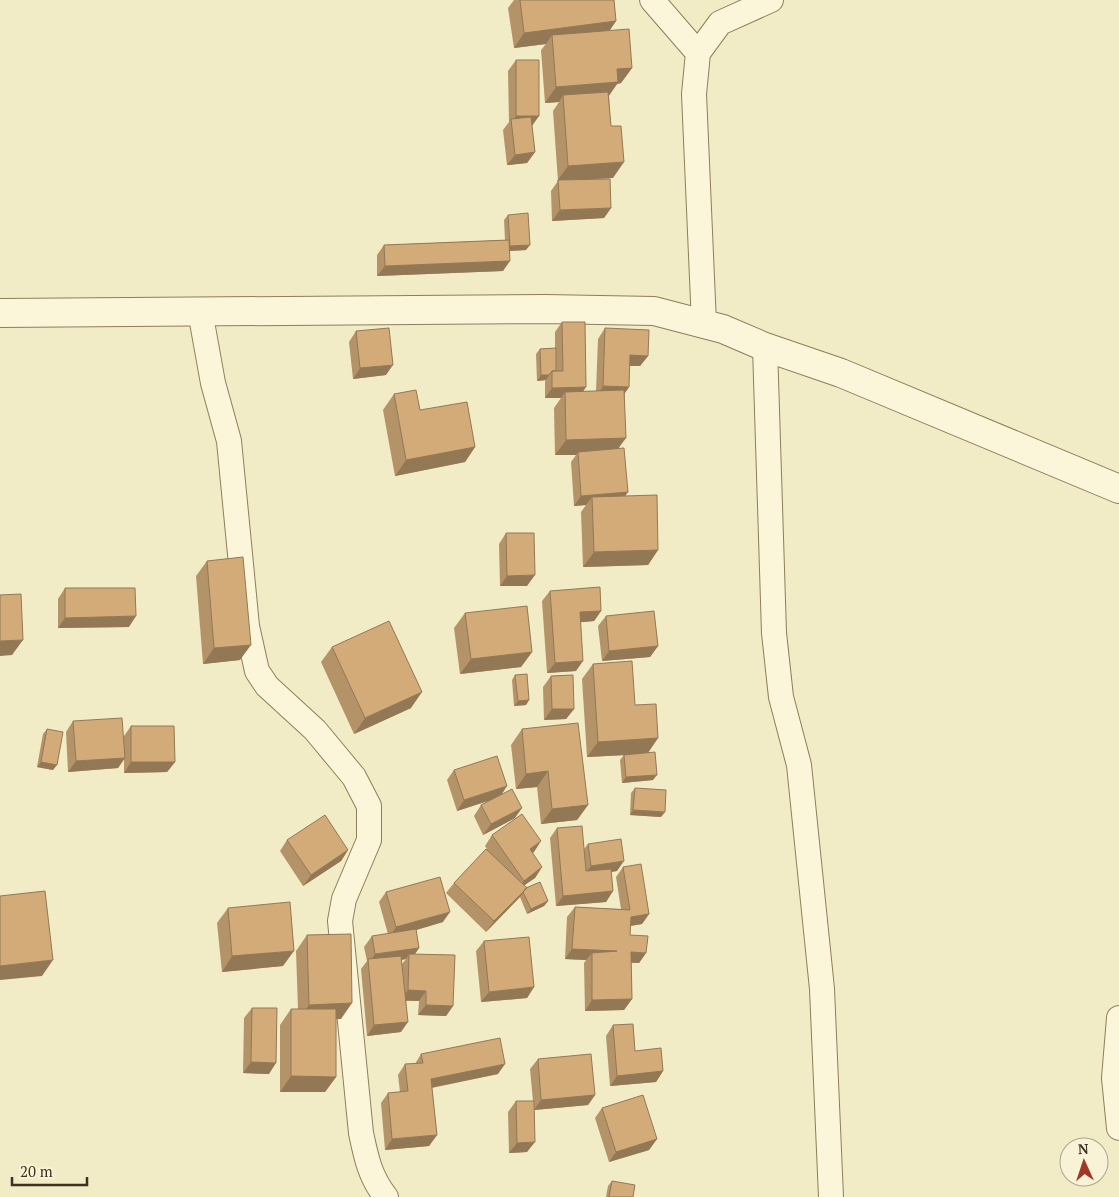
<svg xmlns="http://www.w3.org/2000/svg" width="1119" height="1197" font-family="'PT Serif',serif">
	<style>
		.lines { fill: none; stroke-linecap: round; stroke-linejoin: round }
		.minor-casing { stroke: #8e7e5a; stroke-width: 26 }
		.tertiary-casing { stroke: #8e7e5a; stroke-width: 30 }
		.minor { stroke: #fbf6da; stroke-width: 24 }
		.tertiary { stroke: #fbf6da; stroke-width: 28 }
		.wall { fill: #b59368; fill-rule: evenodd }
		.shaded-wall { fill: #937855 }
		.building { fill: #d2ab79; stroke: #937855 }
	</style>
	<rect width="100%" height="100%" fill="#f1ebc6"/>
	<g class="lines">
		<defs>
			<path id="minor" d="M652,0L698,53
				M200,311L213,383L229,441L247,626L257,671L267,686L315,730L354,777L369,806V840L344,899L340,921L361,1133C366,1157 370,1177 386,1197
				M704,324L694,94L698,53L720,23L771,0
				M765,347L774,633L781,697L799,765L822,989L831,1197
				M1119,1018L1114,1078L1119,1128"/>
			<path id="tertiary" d="M0,313L545,309L654,311L723,329L765,347L841,373L1119,489"/>
		</defs>
		<use href="#minor" class="minor-casing"/>
		<use href="#tertiary" class="tertiary-casing"/>
		<use href="#minor" class="minor"/>
		<use href="#tertiary" class="tertiary"/>
	</g>
	<path class="wall" d="M514,0H614L616,21L609,31L632,68L621,83L617,84L609,96L613,178L586,179L611,208L604,218L552,221L551,191L558,181L553,111L559,102L545,103L541,50L546,44L514,48L508,8Z
		M516,60L532,126L535,152L527,163L507,165L503,130L509,122L508,71Z
		M508,215L526,250L510,251L503,271L377,276V255L384,245L505,240L504,220Z
		M562,322L583,392L596,391L598,339L605,328L648,356L640,366H629V387L625,393L619,449L628,492L625,496L658,550L648,565L583,567L581,512L586,505L574,506L571,462L576,455H555L554,408L561,398H545V381L546,380L537,381L536,354L540,349L555,348V332Z
		M356,331L386,375L353,379L349,342Z
		M394,394L420,410L475,447L465,462L395,476L383,410Z
		M506,533L527,586H500L499,544Z
		M207,561L240,660L203,664L196,576Z
		M65,588L129,627L58,628V599Z
		M550,591L601,611L594,621L581,622L576,671L547,673L542,601Z
		M465,613L532,652L521,667L460,674L454,628Z
		M606,616L658,646L650,657L602,661L598,626Z
		M332,647L411,708L354,734L321,662Z
		M593,664L635,705L658,738L648,753L653,780L622,783L620,760L624,755L587,757L582,679Z
		M515,675L529,700L526,705L514,706L512,680Z
		M551,676L574,709L566,719L544,720L543,687Z
		M73,721L124,736L131,726L175,762L167,772L124,773V759L118,768L68,772L66,732Z
		M47,729L53,770L37,767L43,734Z
		M522,729L588,805L577,820L541,824L537,787L516,789L511,745Z
		M454,770L501,795L515,818L483,835L474,816L481,805L494,799L457,811L447,780Z
		M635,788L661,817L630,815L631,793Z
		M557,828L584,849L588,844L617,871L611,872L613,891L606,902L556,906L550,838Z
		M492,835L534,852L532,853L542,867L535,878L524,885L548,901L544,906L527,914L520,897L486,932L446,893L454,883L487,849L485,846Z
		M287,840L348,850L341,861L303,886L280,851Z
		M623,867L649,914L642,924L630,926V935L646,953L639,963H631L632,999L624,1010L585,1011L584,963L586,960L565,959L567,917L575,907L621,909L616,877Z
		M386,892L443,922L416,930L419,948L415,954L453,1006L446,1016L418,1015L419,1001H406L401,1032L367,1036L361,969L367,961L364,947L372,936L388,934L379,902ZM406,959L402,964V960Z
		M228,908L283,966L222,972L217,923Z
		M307,935L341,1019H336V1077L325,1092H280V1025L291,1009H298L296,951Z
		M484,941L534,987L527,998L481,1002L476,951Z
		M252,1008L269,1074L243,1073L244,1018Z
		M613,1025L635,1051L663,1071L656,1082L610,1086L606,1036Z
		M421,1054L498,1074L432,1088L437,1135L429,1146L385,1150L381,1103L388,1093L400,1092L398,1075L405,1064H415Z
		M538,1059L595,1095L588,1105L534,1110L527,1152L509,1153L508,1112L516,1101H533L530,1069Z
		M602,1108L657,1139L649,1150L609,1162L595,1118Z
		M612,1181L633,1197H606L608,1186Z"/>
	<path class="shaded-wall" d="M616,21L606,36L552,35L546,44L514,48L524,33Z
		M632,68L621,83L617,84L607,98L563,95L559,102L545,103L556,87L617,69Z
		M516,116H539L532,126L511,123Z
		M535,152L527,163L507,165L515,155Z
		M624,162L613,178L557,181L568,166Z
		M611,208L604,218L552,221L560,210Z
		M530,245L526,250L506,251L510,246Z
		M510,261L503,271L377,276L385,266Z
		M630,355L648,356L640,366H622Z
		M393,365L386,375L353,379L360,368Z
		M541,375H549L546,380L537,381Z
		M603,386L629,387L621,398L596,397Z
		M586,387L579,398L565,392L561,398H545L552,388Z
		M626,438L615,453L578,452L576,455H555L566,440Z
		M475,447L465,462L395,476L406,460Z
		M628,492L621,502L592,497L586,505L574,506L581,496Z
		M658,550L648,565L583,567L594,552Z
		M535,575L527,586H500L507,576Z
		M601,611L594,621L573,623L580,612Z
		M136,616L129,627L58,628L65,618Z
		M23,640L12,655L0,656V641Z
		M251,645L240,660L203,664L214,648Z
		M658,646L650,657L602,661L609,651Z
		M532,652L521,667L460,674L471,659Z
		M583,661L576,671L547,673L555,663Z
		M422,692L411,708L354,734L365,718Z
		M529,700L526,705L514,706L518,701Z
		M552,709H574L566,719L544,720Z
		M658,738L647,754L587,757L598,742Z
		M125,758L118,768L68,772L76,761Z
		M41,762L57,765L53,770L37,767Z
		M131,762H175L167,772L124,773Z
		M548,771L537,787L516,789L526,774Z
		M657,775L653,780L622,783L626,777Z
		M507,786L500,797L457,811L464,800Z
		M588,805L577,820L541,824L552,809Z
		M522,808L515,818L483,835L491,824Z
		M633,810L665,812L661,817L630,815Z
		M541,841L534,852L522,859L530,849Z
		M348,850L341,861L303,886L311,875Z
		M624,861L617,871L583,876L591,866Z
		M542,867L535,878L516,891L524,881Z
		M527,888L519,898L486,932L494,921Z
		M613,891L606,902L556,906L563,896Z
		M548,901L544,906L527,914L531,909Z
		M450,912L443,922L389,938L396,927Z
		M649,914L642,924L623,927L631,917Z
		M419,948L412,958L409,954L406,959L368,965V964L375,954Z
		M572,949L617,951L592,953L586,960L565,959Z
		M294,951L283,966L222,972L232,956Z
		M631,952L646,953L639,963L624,962Z
		M53,960L42,976L0,980V966Z
		M534,987L527,998L481,1002L489,992Z
		M408,990L426,991L419,1001L400,1000Z
		M632,999L624,1010L585,1011L592,1000Z
		M352,1003L341,1019L298,1020L309,1005Z
		M426,1005L453,1006L446,1016L418,1015Z
		M408,1022L401,1032L367,1036L374,1025Z
		M251,1062L276,1063L269,1074L243,1073Z
		M505,1064L498,1074L424,1089L431,1079Z
		M663,1071L656,1082L610,1086L617,1076Z
		M291,1076L336,1077L325,1092H280Z
		M595,1095L588,1105L534,1110L541,1100Z
		M437,1135L429,1146L385,1150L392,1139Z
		M657,1139L649,1150L609,1162L616,1152Z
		M535,1142L527,1152L509,1153L517,1143Z"/>
	<path class="building" d="M520,0H614L616,21L524,33Z
		M629,29L632,68L617,69L618,82L556,87L552,35Z
		M516,60H539V116H516Z
		M608,92L611,126H621L624,162L568,166L563,95Z
		M531,117L535,152L515,155L511,119Z
		M610,179L611,208L560,210L558,180Z
		M528,213L530,245L510,246L508,215Z
		M509,240L510,261L385,266L384,245Z
		M562,322H585L586,387L552,388V371H563Z
		M389,328L393,365L360,368L356,331Z
		M605,328L649,330L648,356L630,355L629,387L603,386Z
		M556,348V371H552L549,375H541L540,349Z
		M416,390L420,410L467,402L475,447L406,460L394,394Z
		M624,390L626,438L566,440L565,392Z
		M624,448L628,492L581,496L578,452Z
		M657,495L658,550L594,552L592,497Z
		M506,533H534L535,575L507,576Z
		M243,557L251,645L214,648L207,561Z
		M600,587L601,611L580,612L583,661L555,663L550,591Z
		M65,588H135L136,616L65,618Z
		M21,594L23,640L0,641V595Z
		M527,606L532,652L471,659L465,613Z
		M654,611L658,646L609,651L606,616Z
		M389,621L422,692L365,718L332,647Z
		M632,661L635,705L656,704L658,738L598,742L593,664Z
		M527,674L529,700L518,701L515,675Z
		M573,675L574,709H552L551,676Z
		M122,718L125,758L76,761L73,721Z
		M578,723L588,805L552,809L548,771L526,774L522,729Z
		M131,726H174L175,762H131Z
		M47,729L63,732L57,765L41,762Z
		M655,752L657,775L626,777L624,755Z
		M497,756L507,786L464,800L454,770Z
		M635,788L666,790L665,812L633,810Z
		M512,789L522,808L491,824L481,805Z
		M522,814L541,841L530,849L542,867L524,881L492,835Z
		M325,815L348,850L311,875L287,840Z
		M582,826L586,871L611,869L613,891L563,896L557,828Z
		M621,839L624,861L591,866L588,844Z
		M486,849L527,888L494,921L454,883Z
		M641,864L649,914L631,917L630,935L648,936L646,953L631,952L632,999L592,1000V953L617,951L572,949L575,907L630,910L623,867Z
		M440,877L450,912L396,927L386,892Z
		M540,882L548,901L531,909L523,892L526,888Z
		M45,891L53,960L0,966V896Z
		M290,902L294,951L232,956L228,908Z
		M416,929L419,948L375,954L372,936Z
		M351,934L352,1003L309,1005L307,935Z
		M529,937L534,987L489,992L484,941Z
		M409,954L455,955L453,1006L426,1005V991L408,990Z
		M401,956L408,1022L374,1025L368,959Z
		M252,1008H277L276,1063L251,1062Z
		M291,1009H336V1077L291,1076Z
		M633,1024L635,1051L661,1048L663,1071L617,1076L613,1025Z
		M500,1038L505,1064L431,1079L437,1135L392,1139L388,1093L408,1091L405,1064L423,1063L421,1054Z
		M591,1054L595,1095L541,1100L538,1059Z
		M643,1095L657,1139L616,1152L602,1108Z
		M516,1101H534L535,1142L517,1143Z
		M612,1181L635,1185L633,1197H609Z"/>
	<g transform="translate(1084 1162) rotate(357)"><circle r="24" fill="#f8f3d6" stroke="#ada68d"/>
	<path d="M0-4L9 19L0 12L-9 19Z" fill="#a13726"/>
	<text y="-8" font-size="14" font-weight="bold" text-anchor="middle" fill="#3d321f">N</text>
	</g>
	<path d="M12 1177v8h75v-8" fill="none" stroke="#3d321f" stroke-width="2.5"/>
	<text x="20" y="1177" font-size="15" fill="#3d321f" stroke="#f8f3d6" stroke-width="4" paint-order="stroke">20 m</text>
</svg>
